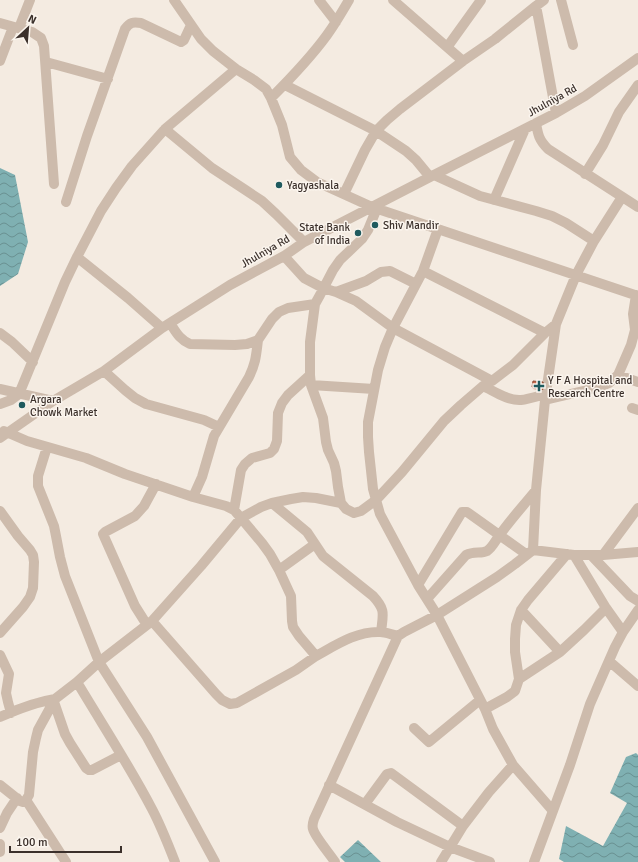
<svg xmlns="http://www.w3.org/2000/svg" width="638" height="862" font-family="Signika,sans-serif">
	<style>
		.water { fill: url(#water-waves) }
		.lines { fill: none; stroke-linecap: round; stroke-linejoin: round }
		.minor { stroke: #cdbbac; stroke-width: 10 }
		.wall { fill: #ac5a40 }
		.shaded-wall { fill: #8c4a34 }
		.building { fill: #c8694b; stroke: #8c4a34 }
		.poi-dot { fill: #1f5a5e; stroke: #fbf5ee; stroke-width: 1.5 }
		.labels { text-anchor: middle; stroke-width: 3; stroke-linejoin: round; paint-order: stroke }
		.street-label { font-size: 11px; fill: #3b302b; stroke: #fbf5ee }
		.poi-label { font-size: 11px; fill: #3b302b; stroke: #fbf5ee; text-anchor: start }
	</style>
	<defs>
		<pattern id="water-waves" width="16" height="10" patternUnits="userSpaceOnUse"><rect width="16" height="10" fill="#7fb0b2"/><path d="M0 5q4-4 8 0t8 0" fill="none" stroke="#699091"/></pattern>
	</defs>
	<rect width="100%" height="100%" fill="#f4ebe1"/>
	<path class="water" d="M0,168L15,175L28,242L18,274L0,286Z
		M636,753L638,755V862H564L559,859L566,826L603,846L627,803L610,793L626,757Z
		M358,840L381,862H345L340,857Z"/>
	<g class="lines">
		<path class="minor" d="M174,0L201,39L213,51L236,69L254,80L266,89L271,98L282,125L290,157L301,170L317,182L372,207L638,296
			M319,0L336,22
			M393,0L463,61
			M561,0L573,45
			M536,6C543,41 549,77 556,113
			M0,23L32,32L41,38L44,46L54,184
			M19,28L30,0
			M448,46L481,0
			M0,61L13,27
			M46,62L108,79
			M285,85L376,131L406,151L416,160L430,177
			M271,98C291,78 311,57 327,35C335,24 342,12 349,0
			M536,123C538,135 539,140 548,149L638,207
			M165,129L212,168L247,191L262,201L276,214L304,242
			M585,174L603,145L619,112L638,85
			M434,175L480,196L536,211L552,216L566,223L594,241
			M344,194L365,150L376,131L387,120L400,109L463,61L495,39L536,6L544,0
			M494,200L525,129
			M66,202L87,136L125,29C130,22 133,22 141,23L181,42L184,40L191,25
			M377,208L368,230L362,239L340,260L333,270L320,295L315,304L310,342V375L311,385L323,418L326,442L328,450L334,463L336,471L338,487L341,503L346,509L354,513L361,511L376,500L402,472L444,421L461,405L483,386L492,381L513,365L545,333L556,324
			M438,229L423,271L393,328L385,347L378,370L368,422V437L369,452L373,489L380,514L418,585L437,615L485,709L493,729L513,765L553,811
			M284,256L304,278L323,288L336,292L356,301L393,328L492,381
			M77,257L128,298L162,328
			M423,271L545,333
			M336,292L366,281L381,272L390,271L416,284
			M170,323C176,332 179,339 190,344L235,345L247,344L258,340L272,319L279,312L288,308L315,304
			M0,333L12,342L33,362
			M104,371L125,390L135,398L146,404L204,420L219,427
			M618,375L638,382
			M311,385L374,389
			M483,386C494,391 508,401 521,400C529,399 538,396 546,394
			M0,389L53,401
			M545,400L600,387L609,383L618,375L631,345L635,330L633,314L636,295
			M0,404L11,400L19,394L65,282L77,257L101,211L116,188L132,166L165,129L236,69
			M632,408L638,410
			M4,431L27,441L86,458L125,474L193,497L226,506L234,510L241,518L262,543L270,554L279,570L291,596L292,621L293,627L299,636L316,656C336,645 357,631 380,632C386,632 392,635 398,636
			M0,438L53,401L104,371L162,328L230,285L284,256L304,242L430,177L556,113L585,96L638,58
			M47,447L38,476V486L54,526L56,536L60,557L65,576L99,662L147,737L215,862
			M193,497L202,477L214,436L249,377C256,362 256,356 258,340
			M272,503L307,532L323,556L373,596C386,610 383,614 381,632
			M234,510L241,470L245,464L252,458L270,453L274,449L277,441L278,413L282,403L288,395L310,375
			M0,511L18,536L30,550L33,555L34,562L33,588L30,597L23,607L0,633
			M533,550L536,490L545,400L556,324L576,275L594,241L622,197
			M574,555L606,608L623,632
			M591,555L630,596L638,601
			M603,555L638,508
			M279,570L315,544
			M418,585L462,512H467L526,554
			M427,599L466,555C474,551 481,554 487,551C493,547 495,541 499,536C510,520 524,505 536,490
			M521,610L560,652
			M147,625L135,606L103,534L105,532L135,516L144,506L156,484
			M0,655L9,674L6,693L8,702L11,713
			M316,656L296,670L237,703L230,704L222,700L216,694L152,621L201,566L241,518L261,507L272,503L291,499L303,497L316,498L341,503
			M609,661L638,686
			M519,679L560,652L584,630L606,608
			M77,682C102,724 129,765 152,809C161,826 168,844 175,862
			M54,702L65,734L70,743L86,768L89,770H92L121,755
			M485,709L507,697L515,691L519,679L515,652V639L516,625L521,610L528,600L567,554
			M0,717C18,709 36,702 55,699
			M414,728L429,742L480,700
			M0,785L20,801L23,802L26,800L29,795L33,752L36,738L38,730L55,699L77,682L99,662L152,621
			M329,785L397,822L450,847L490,862
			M26,800L66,862
			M365,804L387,774L391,773L463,826
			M0,828L7,813L17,798
			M0,844V852
			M335,862C330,854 315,837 313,829C312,826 313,822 314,819L398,636L404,632L437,615L497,577L515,564L533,550L574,555H603L638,552
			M441,862L463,826L489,792L513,765
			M534,862L570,765L590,704L615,647L623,632L638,610"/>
	</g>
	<path class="wall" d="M543,382L544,384L543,390L533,389L532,387Z"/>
	<path class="shaded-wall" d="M543,382L544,384L543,390L542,388Z"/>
	<path class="building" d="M533,381L543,382L542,388L532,387Z"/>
	<g class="poi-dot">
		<circle cx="279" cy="185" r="4"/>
		<circle cx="375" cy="225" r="4"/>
		<circle cx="358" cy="233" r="4"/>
		<path d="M537 380h4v4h4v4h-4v4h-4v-4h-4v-4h4z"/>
		<circle cx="22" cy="405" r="4"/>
	</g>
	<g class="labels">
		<g class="street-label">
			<text transform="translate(552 100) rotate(-29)" y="4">Jhulniya Rd</text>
			<text transform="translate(265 251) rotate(-30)" y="4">Jhulniya Rd</text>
		</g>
		<g class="poi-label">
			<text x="287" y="189">Yagyashala</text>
			<text x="383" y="229">Shiv Mandir</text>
			<text x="350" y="231" text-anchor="end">State Bank<tspan x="350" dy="13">of India</tspan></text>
			<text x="548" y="384">Y F A Hospital and<tspan x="548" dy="13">Research Centre</tspan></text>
			<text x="30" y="403">Argara<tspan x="30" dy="13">Chowk Market</tspan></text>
		</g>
	</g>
	<g transform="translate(28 28) rotate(26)" stroke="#fbf5ee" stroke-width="3" paint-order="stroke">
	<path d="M0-3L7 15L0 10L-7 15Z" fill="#3b302b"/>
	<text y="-6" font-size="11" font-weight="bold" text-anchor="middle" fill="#3b302b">N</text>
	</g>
	<path d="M10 846v6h111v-6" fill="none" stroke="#3b302b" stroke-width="2"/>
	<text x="16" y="846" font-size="12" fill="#3b302b" stroke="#fbf5ee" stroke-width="3" paint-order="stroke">100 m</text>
</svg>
